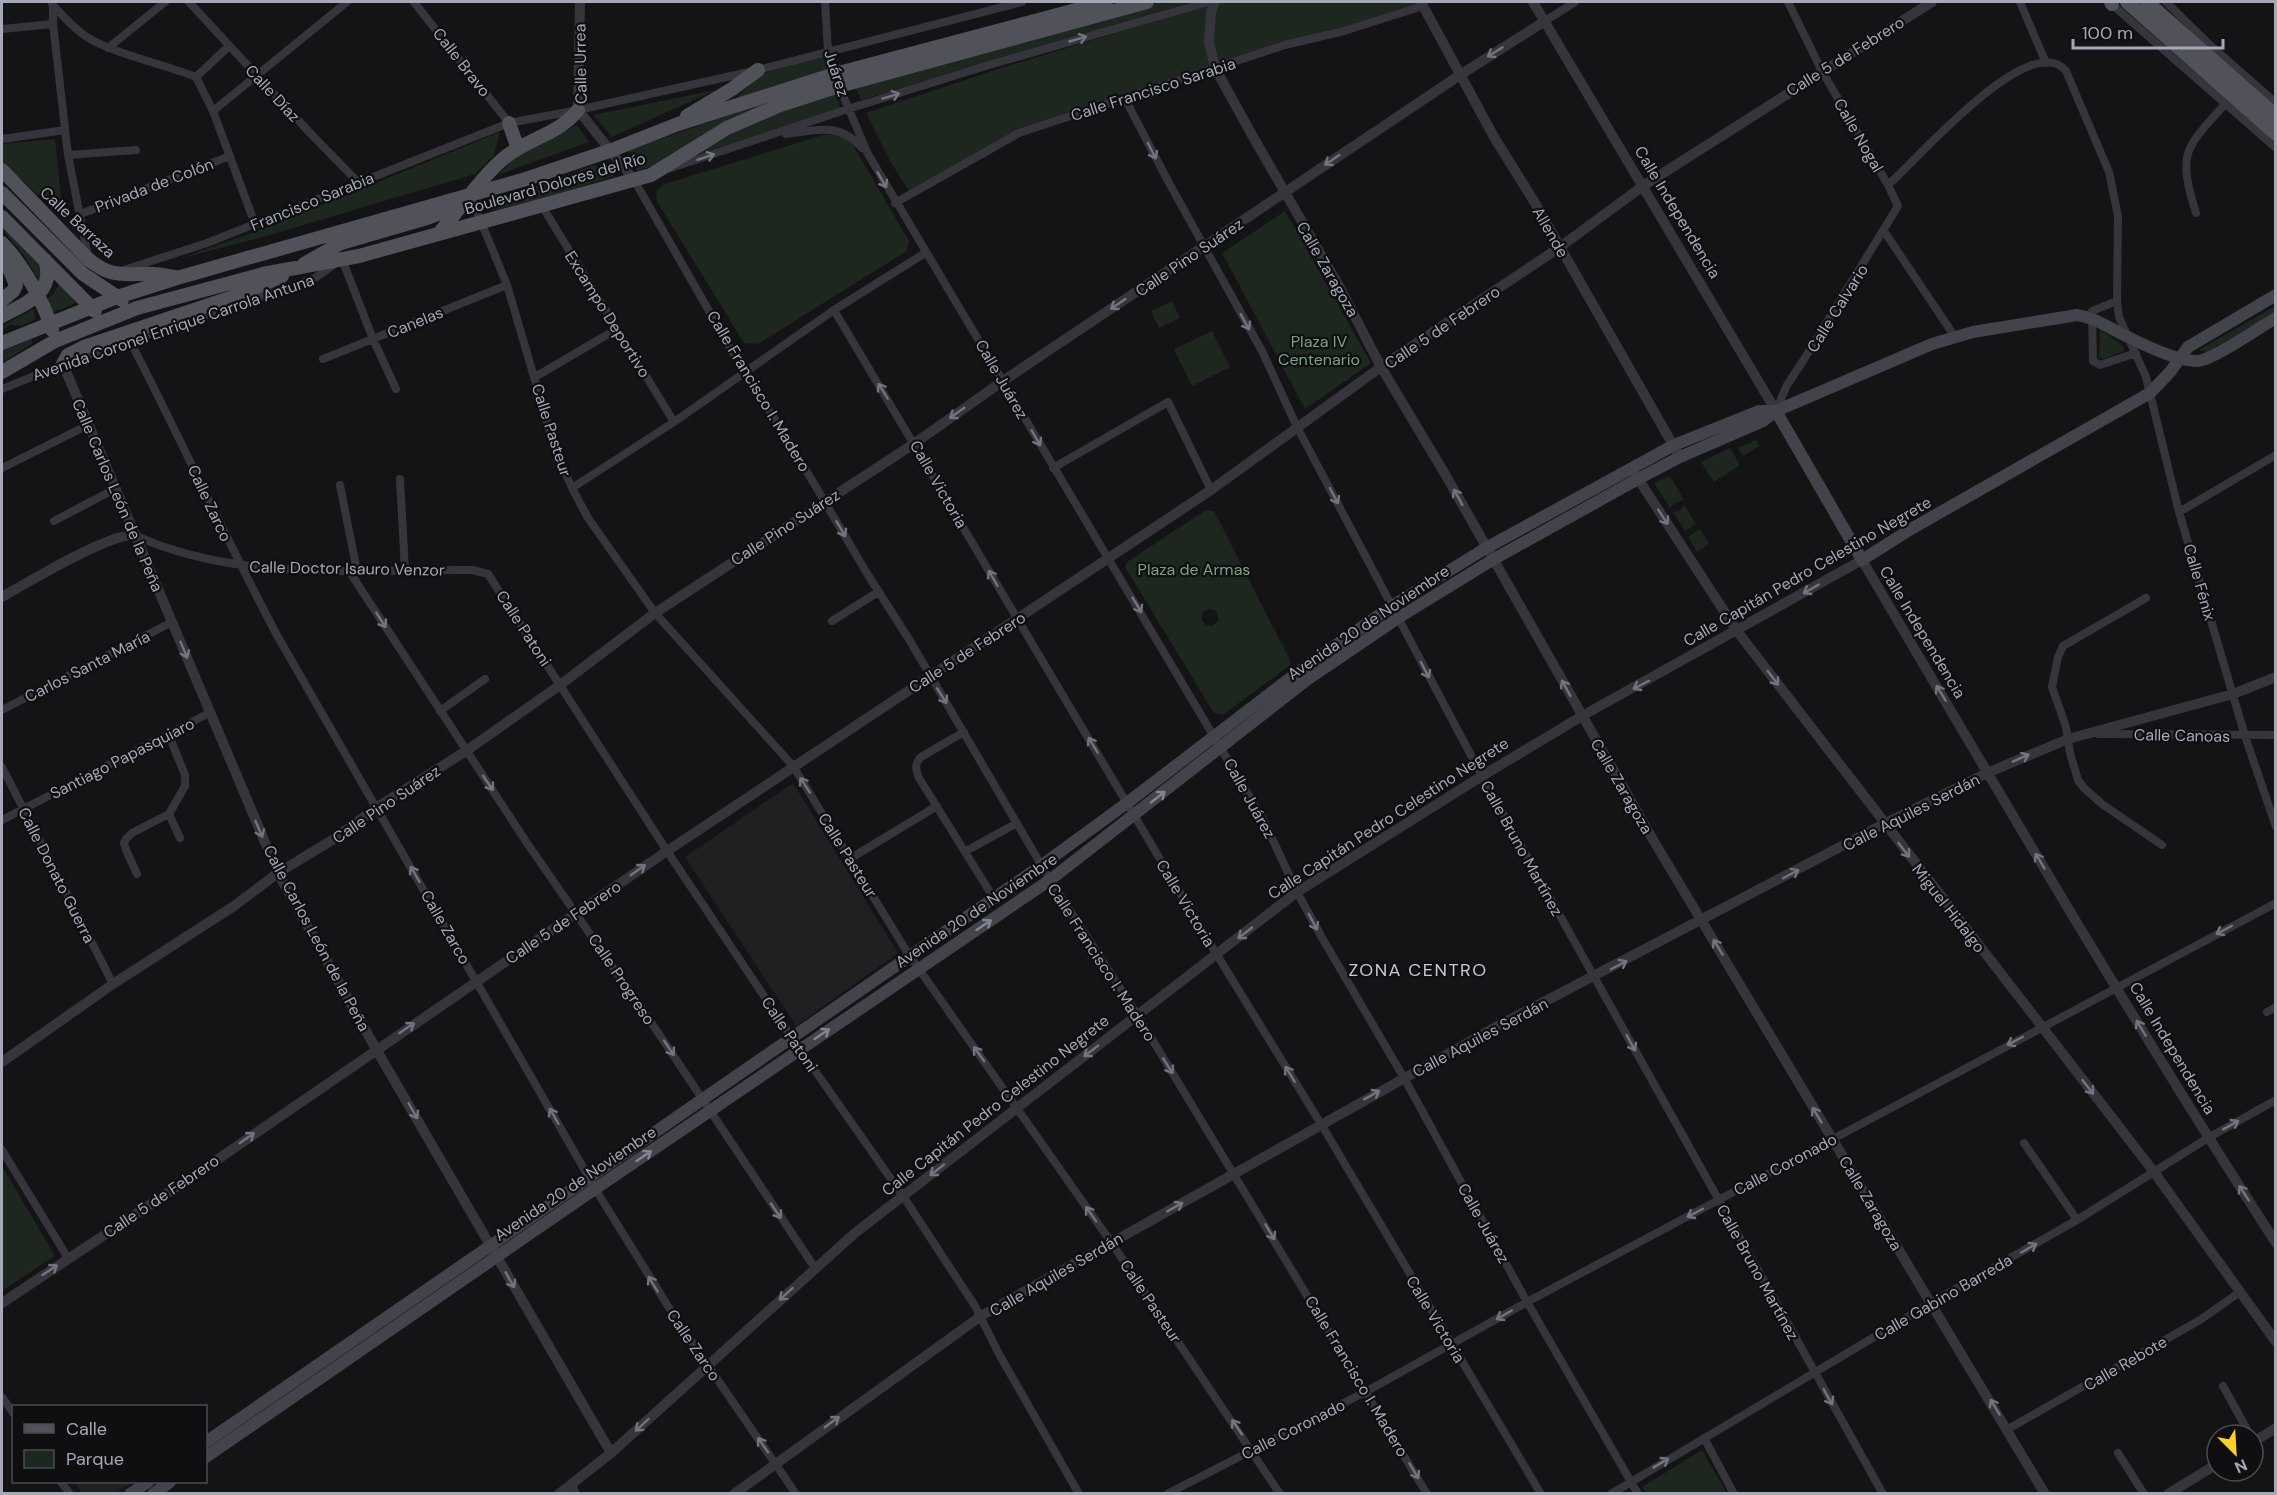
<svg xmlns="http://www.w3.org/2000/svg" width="2277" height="1495" font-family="'DM Sans',sans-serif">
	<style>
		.built { fill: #202023 }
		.green { fill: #1e2620; fill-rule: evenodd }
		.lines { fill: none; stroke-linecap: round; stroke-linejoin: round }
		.minor { stroke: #35353b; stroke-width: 8 }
		.tertiary { stroke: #35353b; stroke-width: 10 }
		.secondary { stroke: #43444b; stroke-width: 12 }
		.primary { stroke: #51515a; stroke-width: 14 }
		.oneway { stroke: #73747f }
		.oneway2 { stroke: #838591 }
		.labels { text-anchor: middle; stroke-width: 4.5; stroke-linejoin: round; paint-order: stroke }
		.street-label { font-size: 16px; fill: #a5a8b7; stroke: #0f0f11 }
		.park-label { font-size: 16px; fill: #7ca283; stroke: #0f0f11 }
		.neighbourhood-label { font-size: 18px; letter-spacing: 1.5px; fill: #c6c8d2; stroke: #0f0f11 }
	</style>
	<rect width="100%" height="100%" fill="#141416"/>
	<path class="built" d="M793,783L898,953L796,1026L685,857Z
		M74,1482H132L114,1494L82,1493Z"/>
	<path class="green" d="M1163,2H1192L861,100L856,88Z
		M1218,2H1429L1016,132L909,191L890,161L866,113L995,70Z
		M823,56L828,72L734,101L759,75Z
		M826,81L827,85L754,109L652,166L637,171L629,150Z
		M716,90L612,137L593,115Z
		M835,93L840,108L696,155L755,120Z
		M577,125L589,142L498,175L518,154Z
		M500,132L494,155L475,174L270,235L178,259L263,229Z
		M838,134L850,140L909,241L907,251L758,344L744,343L661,208L657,200L656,192L662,185L823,135Z
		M55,139L63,218L2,162V144Z
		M594,165L614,176L537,201L490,211L487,199L528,189Z
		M1285,211L1371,363L1305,409L1222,253Z
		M2,221L40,261L41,284L25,257L2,229Z
		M60,282L76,303L51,313L45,301L53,294Z
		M1172,301L1180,318L1159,328L1151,311Z
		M2275,306V313L2207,352L2199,350Z
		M33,309L36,319L21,326L11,325L2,330V326Z
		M2100,329L2123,346L2124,351L2103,359L2099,358Z
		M1212,331L1230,367L1192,386L1174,349Z
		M31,339L32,344L2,362V351Z
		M1756,440L1759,446L1743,456L1738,448Z
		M1730,448L1740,465L1714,482L1701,462Z
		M1670,476L1684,500L1674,503L1670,508L1654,483Z
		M1684,505L1696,524L1685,531L1673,512L1680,511Z
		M1206,510L1214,511L1291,662L1289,666L1223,715L1214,713L1125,567L1127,562ZM1208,609L1215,610L1218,615V621L1212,626L1206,625L1202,620V613Z
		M1700,529L1709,544L1697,552L1688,537Z
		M2,1166L55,1256L2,1291Z
		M1702,1450L1727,1493H1646L1642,1487Z"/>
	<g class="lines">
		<path class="minor" d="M189,2L311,134L358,182
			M414,2L509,123
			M825,2L828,50L839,86L868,154L1264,821L1297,892L1321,936L1404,1078L1527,1302L1638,1494
			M2020,2L2046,63
			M2109,2L2276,148
			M2166,2L2211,46L2276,103
			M52,4C63,16 75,30 90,39C119,55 163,64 196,77
			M53,5V24L68,155L88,257
			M1545,21L1575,2
			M2,29L53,24
			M108,48L165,2
			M196,77L213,111L255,224
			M196,77L229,46
			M1125,99L1168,181L1263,353L1297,427L1482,776L1883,1494
			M213,111L347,2
			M786,134C817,130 840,122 862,148
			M2,139L65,130
			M68,155L136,150
			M668,169L848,109L989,65L1208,2
			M634,180L744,372L790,443L868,575L910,641L1050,880L1138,1016L1427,1494
			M1888,185C1914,163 2030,27 2066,71L2109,172L2118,216L2117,301L2119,317L2146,377L2179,512L2245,736L2276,827
			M470,195L507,285L556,452L572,488L588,518L655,613L793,766L909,955L1111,1242L1280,1494
			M895,203L1019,133L1285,45L1344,31L1423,6
			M542,206L674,422
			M2196,213C2177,152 2185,149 2225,104
			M78,215L230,156
			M1884,231L1955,337
			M124,270L207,243L509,123L578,110L758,70L1022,2
			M2117,301L2092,311L2093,361L2100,365L2136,353
			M834,310L1217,955L1321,1124L1541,1494
			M130,341C181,439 226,540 278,637L599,1195L676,1319L796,1494
			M323,359L507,285
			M535,377L617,329
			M2,389L74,360L315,278L342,259L373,339L396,389
			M1776,411L1787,385L1803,361L1898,206L1888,185L1822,71L1788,2
			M2,468L88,425
			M1053,468L1168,402L1211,490
			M400,479L405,570
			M340,485L357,571
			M572,488L674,422L834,310L925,253
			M2179,512L2276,455
			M54,521L115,489
			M134,535C240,583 359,569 472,570L488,574L667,851L792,1038L903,1196L975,1306L999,1354L1079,1494
			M349,571L527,843L657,1031L815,1268
			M2146,598L2063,646L2058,657L2052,687L2066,727L2070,753L2078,780L2084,788L2102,804L2162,845
			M832,621L878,592
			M2,710L172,622
			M440,711L485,679
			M964,732L921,757C914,764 916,770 919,778L993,897
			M2098,734L2276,735
			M2,767L113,984
			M169,814L180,838
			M2,820L211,712
			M966,851L1017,823
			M851,858L937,806
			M137,874L126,850L124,843L126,839L132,833L169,814L185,786V775L168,733
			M2267,1012L2276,1007
			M2024,1143L2077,1220
			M2,1150L68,1258
			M2223,1386L2250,1435
			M2,1397L14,1414
			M2008,1429L2200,1320L2240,1292
			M1704,1438L1734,1494
			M2118,1453L2144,1494
			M61,1482L70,1494
			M572,1485L576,1494
			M1167,1494L1367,1391L1527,1302L2276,903
			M1611,1494L1931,1303L2077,1220L2208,1138L2276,1100"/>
		<path class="tertiary" d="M580,2L578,110L634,180
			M1215,2L1211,12L1209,42L1215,68L1252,135L1339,286L1381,367L1445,474L1652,838L2045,1494
			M1421,2L1494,137L1535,203L1677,452
			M1533,2L1776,411
			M63,364L278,873L376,1049L611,1453
			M1635,474L1737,631L2154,1172L2276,1342
			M2,597C28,582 108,534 134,535
			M2,1062L113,984L234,906L278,873L332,840L376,808L466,751L560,685L655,613L915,443L1003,381L1460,75L1545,21
			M2,1303L208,1166L667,851L1211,490L1381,367L1560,247L1643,186L1932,2
			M2253,1442L2276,1428
			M559,1494L611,1453L855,1233L1297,892L1482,776L1582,716L1862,560C1997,789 2131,1019 2276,1243
			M734,1494L981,1316L1492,1029L1884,824L1987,773L2068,739L2233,694L2276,677
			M2168,1494L2217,1464"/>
		<path class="secondary" d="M1776,411L1862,560L1911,529L2150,393L2170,372L2188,347L2276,295
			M206,1442L1042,865L1127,803L1302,669L1392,606L1486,548L1674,445L1759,411H1776
			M206,1457L589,1193L1050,880L1308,679L1398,618L1494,559L1638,479L1680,457L1763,421L1776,411L1932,344L1973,332L2077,315C2097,318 2110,329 2128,337C2146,346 2179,362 2198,361C2213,360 2260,327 2276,318
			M130,1494L148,1482
			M153,1494L170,1482"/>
		<path class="primary" d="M2111,2L2112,4
			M2127,2L2276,134
			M2147,2L2276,116
			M687,116L732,89L758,70
			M509,123L518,149
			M2,170L88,259C110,277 120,274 146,274C156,273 166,276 175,277
			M2,193L83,274L122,300
			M2,217L95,311
			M440,232C459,210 485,172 508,155C531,138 560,133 578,110
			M2,243C22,264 44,301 52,330
			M304,264L341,243L427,218L448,210
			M2,300L13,291L16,285L2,252
			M2,316C26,303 56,293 45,260
			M2,343L117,297L177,278L526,179L612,150L678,124L835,74L1106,2
			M63,364L68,355L84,347L236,296L282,276
			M2,372L55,341L137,308L263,274L359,256L651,175L727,128L780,105L839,86L1147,2"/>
	</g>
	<defs><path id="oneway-shaft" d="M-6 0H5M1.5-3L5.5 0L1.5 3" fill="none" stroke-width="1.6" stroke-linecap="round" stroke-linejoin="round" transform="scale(1.5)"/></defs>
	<g class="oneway">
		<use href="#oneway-shaft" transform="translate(1078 39) rotate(-16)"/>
		<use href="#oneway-shaft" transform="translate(1495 52) rotate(148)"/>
		<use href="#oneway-shaft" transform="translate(891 96) rotate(-17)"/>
		<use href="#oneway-shaft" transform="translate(1152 151) rotate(63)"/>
		<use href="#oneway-shaft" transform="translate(706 157) rotate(-18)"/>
		<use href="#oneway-shaft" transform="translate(1332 160) rotate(146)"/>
		<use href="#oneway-shaft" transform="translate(882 180) rotate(60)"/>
		<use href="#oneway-shaft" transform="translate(1118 304) rotate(146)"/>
		<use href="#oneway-shaft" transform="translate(1245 322) rotate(61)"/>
		<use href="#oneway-shaft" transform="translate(883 391) rotate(-122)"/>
		<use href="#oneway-shaft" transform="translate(957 413) rotate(145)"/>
		<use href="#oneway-shaft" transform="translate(1036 438) rotate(60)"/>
		<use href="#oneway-shaft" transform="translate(1334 496) rotate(62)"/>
		<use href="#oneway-shaft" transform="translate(1458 497) rotate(-119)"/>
		<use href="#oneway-shaft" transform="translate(1663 517) rotate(57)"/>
		<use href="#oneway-shaft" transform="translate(841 529) rotate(60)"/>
		<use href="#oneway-shaft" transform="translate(993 578) rotate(-120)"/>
		<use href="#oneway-shaft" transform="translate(1811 589) rotate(150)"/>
		<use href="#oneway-shaft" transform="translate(1137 605) rotate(59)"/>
		<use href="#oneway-shaft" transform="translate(381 620) rotate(57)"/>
		<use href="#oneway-shaft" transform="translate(184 650) rotate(67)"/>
		<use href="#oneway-shaft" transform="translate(1425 670) rotate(62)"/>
		<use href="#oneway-shaft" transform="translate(1773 678) rotate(53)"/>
		<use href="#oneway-shaft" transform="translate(1641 685) rotate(152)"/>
		<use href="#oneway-shaft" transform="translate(1566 688) rotate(-119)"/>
		<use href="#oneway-shaft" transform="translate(1941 693) rotate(-121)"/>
		<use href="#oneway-shaft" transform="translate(942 696) rotate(58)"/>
		<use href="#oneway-shaft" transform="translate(1093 745) rotate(-121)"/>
		<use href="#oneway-shaft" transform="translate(2021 758) rotate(-24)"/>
		<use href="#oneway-shaft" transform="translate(488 783) rotate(56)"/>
		<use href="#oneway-shaft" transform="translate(805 785) rotate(-123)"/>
		<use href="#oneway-shaft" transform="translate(259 829) rotate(67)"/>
		<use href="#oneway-shaft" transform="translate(1904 850) rotate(52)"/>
		<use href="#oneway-shaft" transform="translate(2040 861) rotate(-121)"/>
		<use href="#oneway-shaft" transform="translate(638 870) rotate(-35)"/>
		<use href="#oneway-shaft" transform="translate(415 874) rotate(-120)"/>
		<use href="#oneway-shaft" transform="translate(1791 874) rotate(-28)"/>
		<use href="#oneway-shaft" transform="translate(1313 922) rotate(62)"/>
		<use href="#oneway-shaft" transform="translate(2224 930) rotate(152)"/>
		<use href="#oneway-shaft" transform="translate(1245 933) rotate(142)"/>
		<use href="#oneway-shaft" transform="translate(1718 947) rotate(-121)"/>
		<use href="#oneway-shaft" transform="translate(1619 965) rotate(-28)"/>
		<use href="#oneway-shaft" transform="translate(407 1028) rotate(-34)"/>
		<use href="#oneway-shaft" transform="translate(2141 1028) rotate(-121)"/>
		<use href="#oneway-shaft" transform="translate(2015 1041) rotate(152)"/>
		<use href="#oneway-shaft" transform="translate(1631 1043) rotate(61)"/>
		<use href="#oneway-shaft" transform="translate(669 1048) rotate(56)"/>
		<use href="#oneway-shaft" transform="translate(1091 1051) rotate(143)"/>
		<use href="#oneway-shaft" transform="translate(979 1054) rotate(-126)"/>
		<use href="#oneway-shaft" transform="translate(1168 1066) rotate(58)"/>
		<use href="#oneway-shaft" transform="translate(1290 1074) rotate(-122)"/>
		<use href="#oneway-shaft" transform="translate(2088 1087) rotate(52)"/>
		<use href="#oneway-shaft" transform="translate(1372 1095) rotate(-29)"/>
		<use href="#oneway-shaft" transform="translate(413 1111) rotate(60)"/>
		<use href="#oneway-shaft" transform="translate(1817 1115) rotate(-121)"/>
		<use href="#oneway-shaft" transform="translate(554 1116) rotate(-120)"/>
		<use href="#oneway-shaft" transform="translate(2231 1125) rotate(-29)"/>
		<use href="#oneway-shaft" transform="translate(247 1138) rotate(-35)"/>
		<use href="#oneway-shaft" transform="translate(937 1170) rotate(142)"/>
		<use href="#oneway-shaft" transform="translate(2244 1193) rotate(-123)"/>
		<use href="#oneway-shaft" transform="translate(1175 1207) rotate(-29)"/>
		<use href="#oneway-shaft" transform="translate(776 1211) rotate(56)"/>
		<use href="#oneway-shaft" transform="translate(1695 1213) rotate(152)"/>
		<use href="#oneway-shaft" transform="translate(1091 1214) rotate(-125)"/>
		<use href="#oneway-shaft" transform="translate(1270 1232) rotate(59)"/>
		<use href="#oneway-shaft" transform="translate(2029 1248) rotate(-30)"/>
		<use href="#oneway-shaft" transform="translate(50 1270) rotate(-34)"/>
		<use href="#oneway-shaft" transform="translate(510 1280) rotate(60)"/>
		<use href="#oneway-shaft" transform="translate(653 1284) rotate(-122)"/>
		<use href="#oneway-shaft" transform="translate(786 1294) rotate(138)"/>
		<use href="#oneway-shaft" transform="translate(1504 1315) rotate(150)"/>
		<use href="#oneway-shaft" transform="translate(1828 1397) rotate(61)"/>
		<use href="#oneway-shaft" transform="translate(1995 1407) rotate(-121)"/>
		<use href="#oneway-shaft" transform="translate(832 1422) rotate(-36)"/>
		<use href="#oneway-shaft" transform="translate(642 1425) rotate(138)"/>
		<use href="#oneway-shaft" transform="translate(1237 1427) rotate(-124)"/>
		<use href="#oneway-shaft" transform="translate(763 1445) rotate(-125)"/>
		<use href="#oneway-shaft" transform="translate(1661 1463) rotate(-31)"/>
		<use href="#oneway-shaft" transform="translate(1414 1471) rotate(59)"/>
	</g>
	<g class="oneway2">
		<use href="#oneway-shaft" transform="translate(1158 797) rotate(-38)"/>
		<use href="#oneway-shaft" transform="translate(984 925) rotate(-34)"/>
		<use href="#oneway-shaft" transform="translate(822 1034) rotate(-34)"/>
		<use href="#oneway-shaft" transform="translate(644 1156) rotate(-34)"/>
	</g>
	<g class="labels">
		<g class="street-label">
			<text transform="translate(1845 56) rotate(-32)" y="6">Calle 5 de Febrero</text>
			<text transform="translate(462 62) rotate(52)" y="6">Calle Bravo</text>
			<text transform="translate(580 64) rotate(-91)" y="6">Calle Urrea</text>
			<text transform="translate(837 73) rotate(72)" y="6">Juárez</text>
			<text transform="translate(1153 89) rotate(-18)" y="6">Calle Francisco Sarabia</text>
			<text transform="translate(273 93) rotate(47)" y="6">Calle Díaz</text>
			<text transform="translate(1859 135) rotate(60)" y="6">Calle Nogal</text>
			<text transform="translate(555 183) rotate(-16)" y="6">Boulevard Dolores del Río</text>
			<text transform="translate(154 185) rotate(-21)" y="6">Privada de Colón</text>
			<text transform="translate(312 201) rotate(-22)" y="6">Francisco Sarabia</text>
			<text transform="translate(1678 212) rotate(59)" y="6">Calle Independencia</text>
			<text transform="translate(78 222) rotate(43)" y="6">Calle Barraza</text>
			<text transform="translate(1551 232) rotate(60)" y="6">Allende</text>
			<text transform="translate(1189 257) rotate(-34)" y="6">Calle Pino Suárez</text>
			<text transform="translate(1328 269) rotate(60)" y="6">Calle Zaragoza</text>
			<text transform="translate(1837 308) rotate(-58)" y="6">Calle Calvario</text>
			<text transform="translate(608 314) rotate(58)" y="6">Excampo Deportivo</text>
			<text transform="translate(415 322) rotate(-22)" y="6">Canelas</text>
			<text transform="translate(173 327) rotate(-19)" y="6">Avenida Coronel Enrique Carrola Antuna</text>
			<text transform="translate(1442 327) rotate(-34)" y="6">Calle 5 de Febrero</text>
			<text transform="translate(1002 379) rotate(60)" y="6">Calle Juárez</text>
			<text transform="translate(759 391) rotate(59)" y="6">Calle Francisco I. Madero</text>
			<text transform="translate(552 430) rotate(72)" y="6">Calle Pasteur</text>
			<text transform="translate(939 484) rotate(60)" y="6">Calle Victoria</text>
			<text transform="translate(118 495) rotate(67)" y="6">Calle Carlos León de la Peña</text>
			<text transform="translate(210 503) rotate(65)" y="6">Calle Zarco</text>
			<text transform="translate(785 527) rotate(-33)" y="6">Calle Pino Suárez</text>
			<text transform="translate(347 568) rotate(1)" y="6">Calle Doctor Isauro Venzor</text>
			<text transform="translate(1807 571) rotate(-30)" y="6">Calle Capitán Pedro Celestino Negrete</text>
			<text transform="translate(2200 582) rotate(74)" y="6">Calle Fénix</text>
			<text transform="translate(1368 622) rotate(-34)" y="6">Avenida 20 de Noviembre</text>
			<text transform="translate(524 628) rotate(57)" y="6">Calle Patoni</text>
			<text transform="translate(1923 632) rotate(59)" y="6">Calle Independencia</text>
			<text transform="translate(967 652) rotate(-33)" y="6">Calle 5 de Febrero</text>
			<text transform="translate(87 666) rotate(-27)" y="6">Carlos Santa María</text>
			<text transform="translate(2182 735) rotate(1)" y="6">Calle Canoas</text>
			<text transform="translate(122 758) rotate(-27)" y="6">Santiago Papasquiaro</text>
			<text transform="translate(1622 786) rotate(60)" y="6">Calle Zaragoza</text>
			<text transform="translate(1250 798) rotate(61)" y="6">Calle Juárez</text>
			<text transform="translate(386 804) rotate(-34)" y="6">Calle Pino Suárez</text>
			<text transform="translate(1911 812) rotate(-27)" y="6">Calle Aquiles Serdán</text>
			<text transform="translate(1388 818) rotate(-33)" y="6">Calle Capitán Pedro Celestino Negrete</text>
			<text transform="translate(1522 848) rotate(61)" y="6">Calle Bruno Martínez</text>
			<text transform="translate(848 855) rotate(58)" y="6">Calle Pasteur</text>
			<text transform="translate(57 875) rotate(63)" y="6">Calle Donato Guerra</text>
			<text transform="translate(1186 903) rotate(59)" y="6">Calle Victoria</text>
			<text transform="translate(1949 908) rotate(52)" y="6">Miguel Hidalgo</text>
			<text transform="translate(976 910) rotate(-34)" y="6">Avenida 20 de Noviembre</text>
			<text transform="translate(563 922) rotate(-34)" y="6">Calle 5 de Febrero</text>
			<text transform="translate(446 927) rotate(60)" y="6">Calle Zarco</text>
			<text transform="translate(317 938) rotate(62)" y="6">Calle Carlos León de la Peña</text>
			<text transform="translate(1102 962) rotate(57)" y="6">Calle Francisco I. Madero</text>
			<text transform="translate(622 979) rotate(56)" y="6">Calle Progreso</text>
			<text transform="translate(790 1034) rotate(56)" y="6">Calle Patoni</text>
			<text transform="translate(1480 1037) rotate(-28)" y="6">Calle Aquiles Serdán</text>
			<text transform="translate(2173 1048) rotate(59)" y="6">Calle Independencia</text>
			<text transform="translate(995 1105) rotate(-38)" y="6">Calle Capitán Pedro Celestino Negrete</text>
			<text transform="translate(1785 1164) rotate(-28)" y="6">Calle Coronado</text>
			<text transform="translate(575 1183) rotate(-34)" y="6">Avenida 20 de Noviembre</text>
			<text transform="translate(161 1196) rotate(-34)" y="6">Calle 5 de Febrero</text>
			<text transform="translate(1871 1203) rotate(59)" y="6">Calle Zaragoza</text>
			<text transform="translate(1484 1223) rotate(61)" y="6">Calle Juárez</text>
			<text transform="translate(1758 1272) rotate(61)" y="6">Calle Bruno Martínez</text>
			<text transform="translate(1056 1274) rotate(-30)" y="6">Calle Aquiles Serdán</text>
			<text transform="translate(1943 1297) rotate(-30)" y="6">Calle Gabino Barreda</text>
			<text transform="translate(1151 1301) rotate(56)" y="6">Calle Pasteur</text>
			<text transform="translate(1436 1319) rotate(59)" y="6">Calle Victoria</text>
			<text transform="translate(694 1345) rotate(56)" y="6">Calle Zarco</text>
			<text transform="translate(2125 1363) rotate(-30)" y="6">Calle Rebote</text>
			<text transform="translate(1357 1376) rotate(59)" y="6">Calle Francisco I. Madero</text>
			<text transform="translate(1293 1429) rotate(-27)" y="6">Calle Coronado</text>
		</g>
		<g class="park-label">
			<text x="1319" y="347">Plaza IV<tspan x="1319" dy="18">Centenario</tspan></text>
			<text x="1194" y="575">Plaza de Armas</text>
		</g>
		<g class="neighbourhood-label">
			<text x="1418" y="976">ZONA CENTRO</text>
		</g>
	</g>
	<rect width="2277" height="1495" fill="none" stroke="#a5a8b7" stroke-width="6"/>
	<rect x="12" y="1405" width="195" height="78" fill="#0f0f11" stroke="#4b4c53" stroke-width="1.5"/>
	<rect x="24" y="1424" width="30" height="9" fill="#51515a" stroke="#4b4c53" stroke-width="1.5"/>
	<text x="66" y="1435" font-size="18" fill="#a5a8b7">Calle</text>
	<rect x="24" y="1450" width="30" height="18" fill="#1e2620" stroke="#4b4c53" stroke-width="1.5"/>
	<text x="66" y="1465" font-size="18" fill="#a5a8b7">Parque</text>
	<g transform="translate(2235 1453) rotate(156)"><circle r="28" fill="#0f0f11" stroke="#4b4c53" stroke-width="1.5"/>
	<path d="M0-4.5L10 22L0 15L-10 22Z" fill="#f7d02b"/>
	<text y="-9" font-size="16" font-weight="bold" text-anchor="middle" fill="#a5a8b7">N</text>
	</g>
	<path d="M2073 39v9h150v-9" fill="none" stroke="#a5a8b7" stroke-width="3"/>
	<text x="2082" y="39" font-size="18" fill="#a5a8b7" stroke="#0f0f11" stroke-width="4.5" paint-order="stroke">100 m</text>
</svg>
